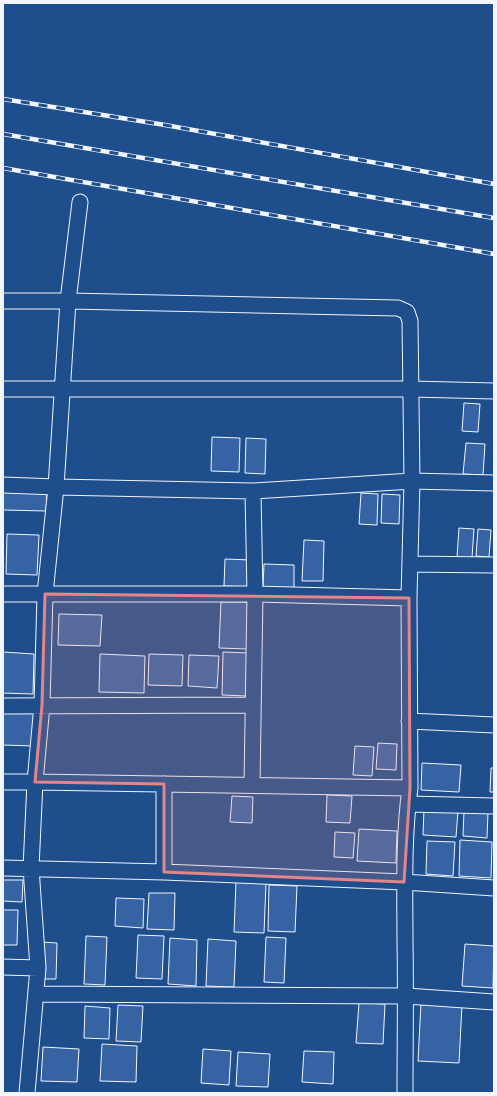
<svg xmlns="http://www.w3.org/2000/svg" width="497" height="1096" font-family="Ubuntu,sans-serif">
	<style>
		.building { fill: #3563a3; stroke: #f2f6ff }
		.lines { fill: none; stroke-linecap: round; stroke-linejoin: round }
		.street-casing { stroke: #f2f6ff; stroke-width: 17 }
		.street { stroke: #1f4e8c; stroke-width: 15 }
		.rail-casing { stroke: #f2f6ff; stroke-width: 4.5 }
		.rail { stroke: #1f4e8c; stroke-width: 3; stroke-dasharray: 9; stroke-linecap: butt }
		.marked { fill: #e38589; fill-opacity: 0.2; stroke: #e38589; stroke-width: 3; stroke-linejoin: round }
	</style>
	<rect width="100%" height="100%" fill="#1f4e8c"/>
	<path class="building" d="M464,403L480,404L478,432L462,431Z
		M212,437L240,438L239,472L211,471Z
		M246,438L266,439L265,474L245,473Z
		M466,443L485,444L483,475L463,474Z
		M3,490L47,491L46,511L3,510Z
		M361,493L378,494L377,525L359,524Z
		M382,494L400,495L399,524L381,523Z
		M459,528L474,529L472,558L457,557Z
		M478,529L491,530L489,557L476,556Z
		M7,534L39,535L37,575L6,574Z
		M304,540L324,541L323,581H302Z
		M225,559L251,560L250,587L224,586Z
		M264,564L294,565V588L263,587Z
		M221,602H249L247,649L219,648Z
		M59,614L102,615L100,646L58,645Z
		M3,652L34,654L33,694L3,693Z
		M223,652L249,653L247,696L222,695Z
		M100,654L145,656L144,693L99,692Z
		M149,654L183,655L182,686L148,685Z
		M189,655L219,656L217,688L188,686Z
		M3,711L36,712L34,746L3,745Z
		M378,743L397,744L396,770L376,769Z
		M355,746L374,747L372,776L353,775Z
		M422,763L461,765L459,792L421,790Z
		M491,768H494V792H490Z
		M327,795L352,796L350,823L326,822Z
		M232,796L253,797L252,823L230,822Z
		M424,809L458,811L456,837L423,835Z
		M464,811L488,812L487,838L463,836Z
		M359,829L397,831L396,863L357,861Z
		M335,832L355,833L353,858L334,857Z
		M460,840L492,842L491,878L459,876Z
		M427,841L455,842L453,876L426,874Z
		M3,880H23L22,902L3,901Z
		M236,882L266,883L264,933L234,932Z
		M269,885L297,886L295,932L268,931Z
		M149,893H175L174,930L147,929Z
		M116,898L144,899L143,928L115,926Z
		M3,910H18L17,945H3Z
		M138,935L164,936L162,979L136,978Z
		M86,936L107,937L105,985L84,984Z
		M266,937L286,938L284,983L264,982Z
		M170,938L197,940L196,986L168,984Z
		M208,939L236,941L234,987L206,986Z
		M41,942L57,943L56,979H40Z
		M465,944L494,946L493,988L462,986Z
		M359,1003L385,1004L383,1044L356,1043Z
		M421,1003L462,1005L459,1063L418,1061Z
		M118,1005L143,1006L141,1042L116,1041Z
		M85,1006L110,1008L109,1039L84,1038Z
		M102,1044L137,1046L136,1082L100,1081Z
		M43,1047L79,1049L77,1082L41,1081Z
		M203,1049L231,1051L229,1085L201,1083Z
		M304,1051L334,1052L333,1084L302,1082Z
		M238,1052L270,1054L268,1087L236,1086Z"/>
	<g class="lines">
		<defs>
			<path id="street" d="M3,301H68L398,308L407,312L410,321L412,481L409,598L410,788C403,839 405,892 405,943C406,993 405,1043 405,1093
				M3,389H411L494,391
				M3,485L56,487L68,301L80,202
				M410,564L494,565
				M3,594H255L409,598
				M3,706L253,705
				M409,721L494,725
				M3,782H35L31,868L38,968L27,1093
				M164,784V872
				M252,785L255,594L253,491
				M410,788L35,782L42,705L45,594L56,487L253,491L412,481L494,483
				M408,804L494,806
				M3,868L164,872L404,882L494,888
				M3,967L38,968
				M36,994L406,996L494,1002"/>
		</defs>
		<use href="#street" class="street-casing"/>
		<use href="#street" class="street"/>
		<defs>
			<path id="rail" d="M3,99L165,125L494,184
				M3,134L494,218
				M3,168L494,254"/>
		</defs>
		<use href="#rail" class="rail-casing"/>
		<use href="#rail" class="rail"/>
	</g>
	<path class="marked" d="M45,594L409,598L410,788L404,882L164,872V784L35,782L42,705Z"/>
	<rect width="497" height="1096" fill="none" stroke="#f2f6ff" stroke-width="8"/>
</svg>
